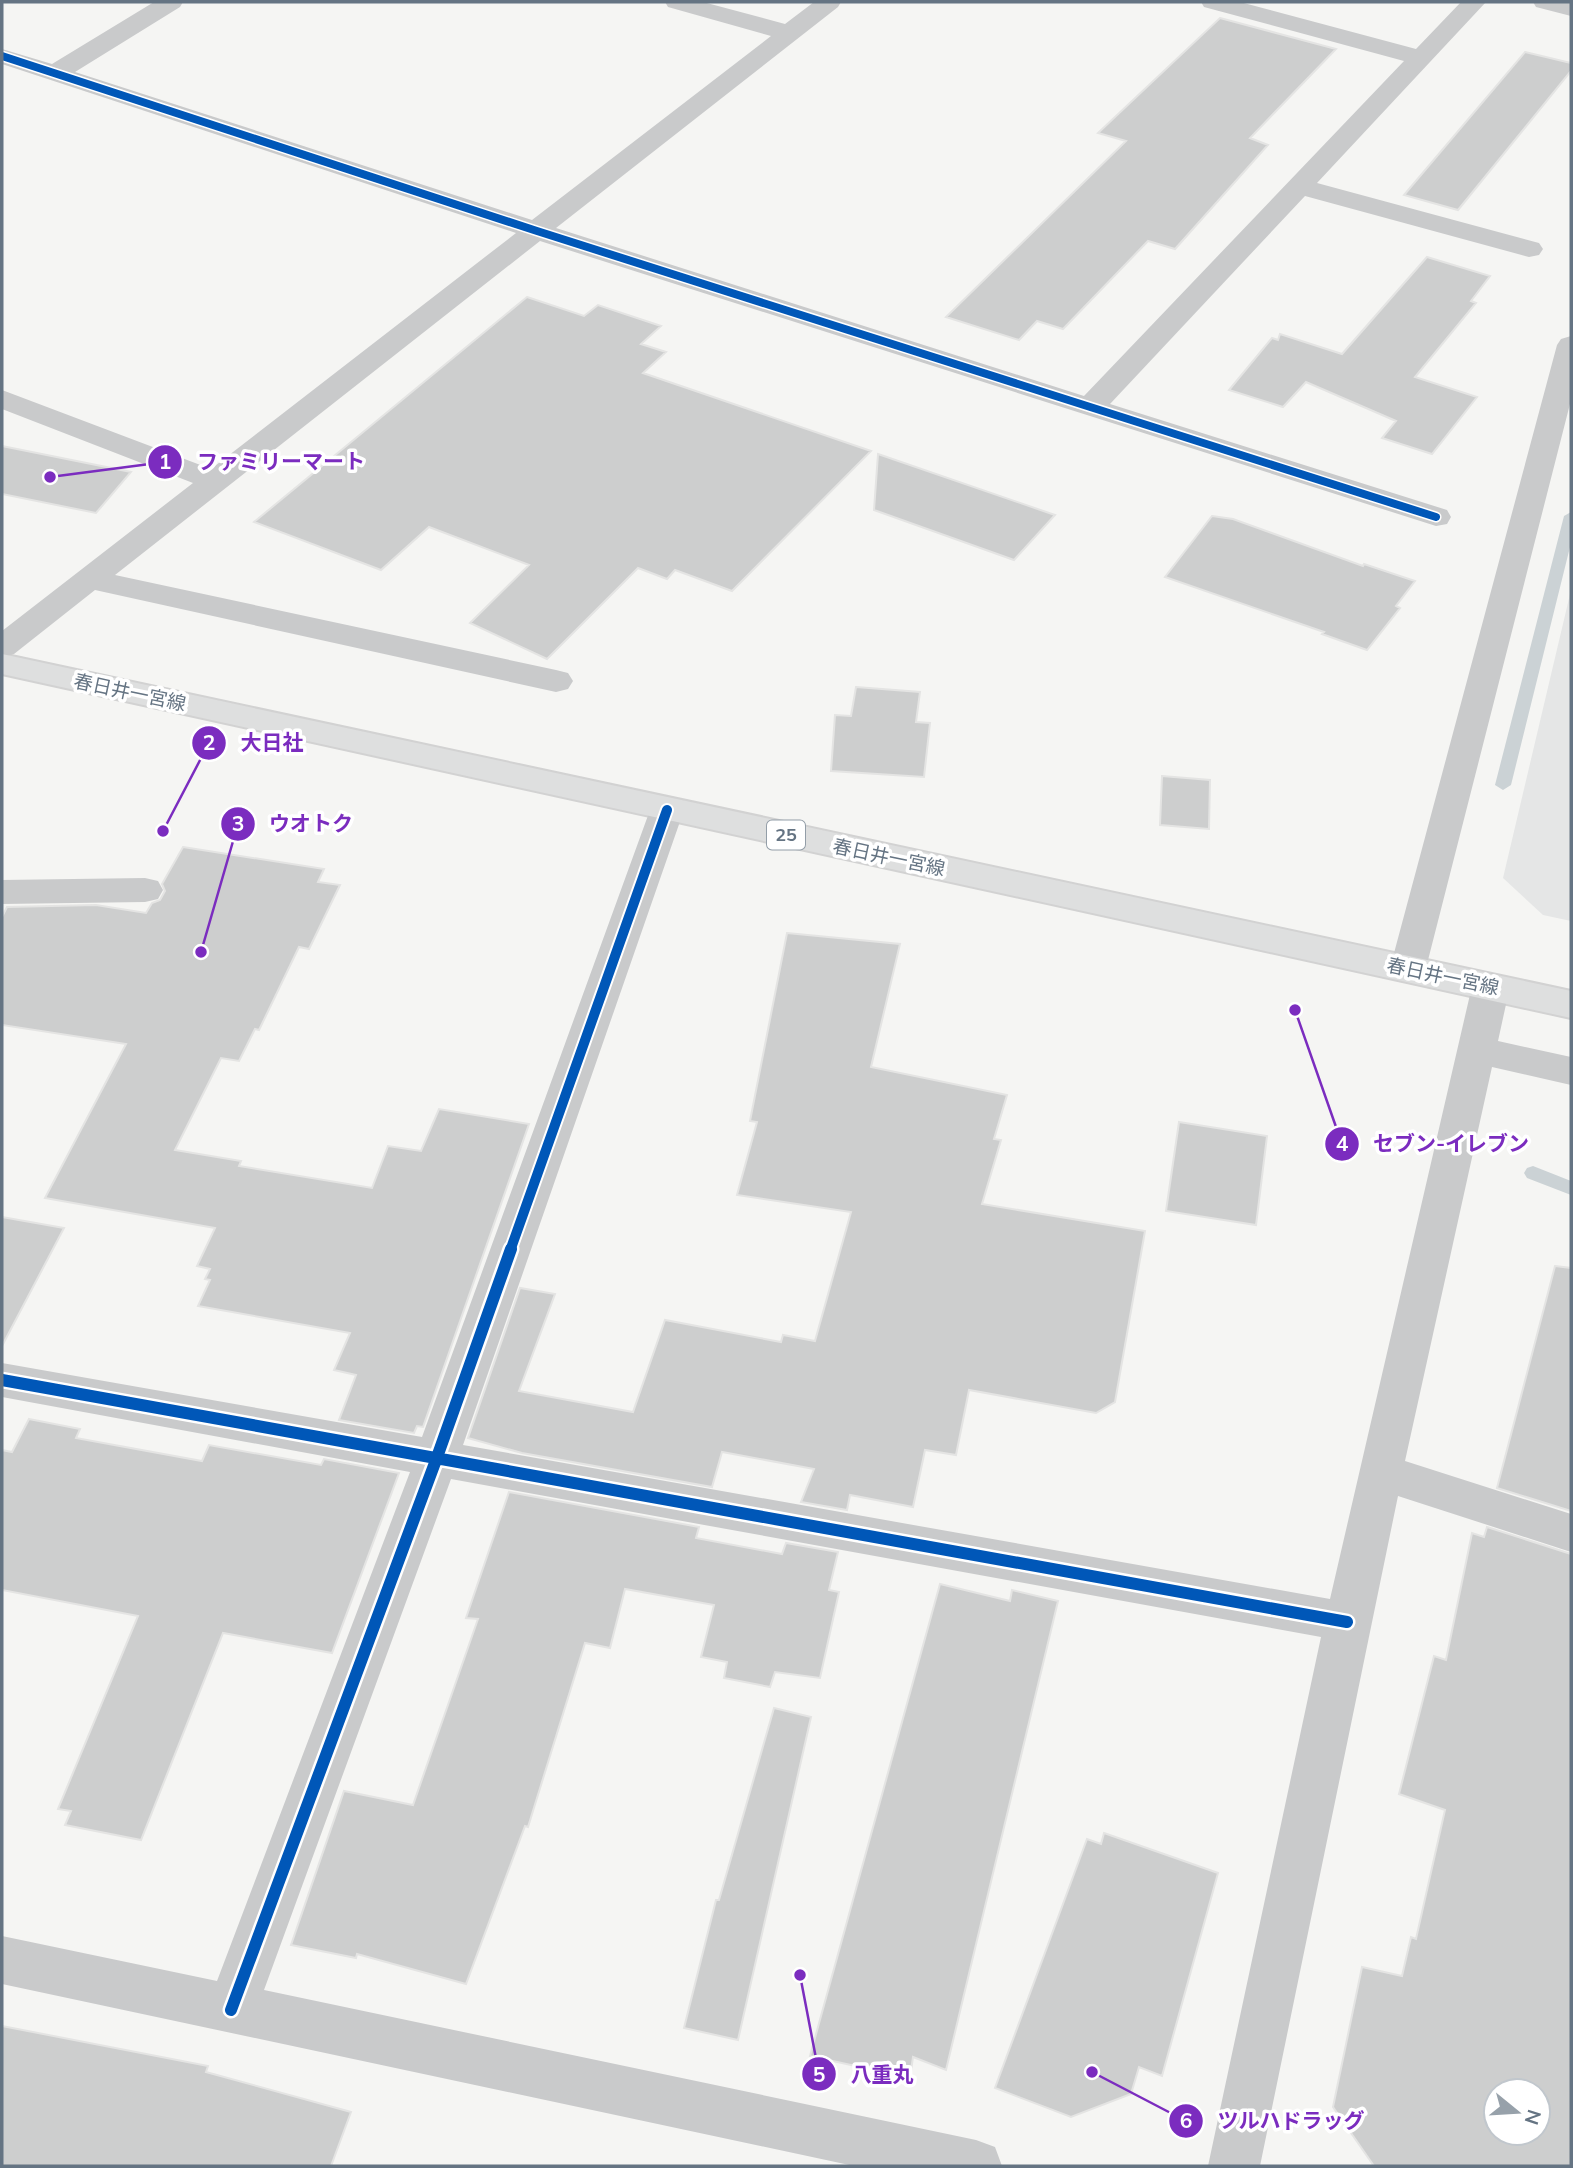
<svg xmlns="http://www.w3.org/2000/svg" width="1573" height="2168" font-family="Mulish,'Noto Sans JP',sans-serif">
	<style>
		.built { fill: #e5e6e6 }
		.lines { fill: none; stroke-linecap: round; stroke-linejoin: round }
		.stream { fill: #cbd2d5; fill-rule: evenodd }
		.building { fill: #cdcece; stroke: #e4e4e3; stroke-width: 2; fill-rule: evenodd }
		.major-casing { stroke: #d2d2d2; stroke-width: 4 }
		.minor { fill: #c9cacb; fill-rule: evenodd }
		.major { fill: #dedfdf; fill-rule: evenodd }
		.cycleway-far2-casing { stroke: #fff; stroke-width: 11 }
		.cycleway-far1-casing { stroke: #fff; stroke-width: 14 }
		.cycleway-casing { stroke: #fff; stroke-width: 17 }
		.cycleway-far2 { stroke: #0057b8; stroke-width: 8 }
		.cycleway-far1 { stroke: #0057b8; stroke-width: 10 }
		.cycleway { stroke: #0057b8; stroke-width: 12 }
		.labels { text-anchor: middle; stroke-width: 7; stroke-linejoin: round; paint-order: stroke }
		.shield { fill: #fff; stroke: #939ea8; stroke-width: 2 }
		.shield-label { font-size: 18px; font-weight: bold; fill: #657483 }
		.street-label { font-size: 19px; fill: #657483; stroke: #fff }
		.leader { fill: none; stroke: #7b2cbf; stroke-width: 2.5 }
		.callout-dot { fill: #7b2cbf; stroke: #fff; stroke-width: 2.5 }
		.mark-label { font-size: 21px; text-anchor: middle; font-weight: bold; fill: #fff }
		.callout-label { font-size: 21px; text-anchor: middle; font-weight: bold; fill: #7b2cbf; stroke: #fff; stroke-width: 7; stroke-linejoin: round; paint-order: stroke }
	</style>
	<rect width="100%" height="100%" fill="#f5f5f3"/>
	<path class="built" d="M1571,590V921L1543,915L1503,878Z"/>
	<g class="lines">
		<path class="stream" d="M1571,512V543L1511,785L1503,790L1495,785L1564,516Z
			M1533,1166L1571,1181V1195L1527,1178L1524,1173L1527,1168Z"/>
	</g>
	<path class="building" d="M1220,18L1336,49L1250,138L1268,145L1175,249L1148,241L1063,329L1037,321L1019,340L946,317L1126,141L1098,133Z
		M1525,52L1571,63V71L1458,210L1404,195Z
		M1427,257L1490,276L1471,301L1476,303L1415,377L1477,397L1432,454L1382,438L1396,421L1306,382L1283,407L1229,390L1272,338L1278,340L1280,334L1342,354Z
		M527,297L584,316L598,305L661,326L641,344L666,352L643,373L871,451L732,591L675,570L667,579L638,568L547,659L470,623L529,565L429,527L381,570L254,522Z
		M2,446L131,472L96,513L2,494Z
		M878,454L1055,515L1014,560L874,510Z
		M1212,516L1233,519L1363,566L1364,564L1415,581L1396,606L1400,608L1367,650L1322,634L1324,632L1165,577Z
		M856,687L920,692L916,722L930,723L924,777L831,771L835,715L851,716Z
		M1162,776L1210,780L1209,829L1160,825Z
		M183,847L324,869L318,882L340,885L309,949L299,947L259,1030L255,1029L239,1061L221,1058L175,1150L241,1161L239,1166L372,1188L388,1146L421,1151L439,1109L529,1124L423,1427L417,1426L414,1433L339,1420L356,1375L334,1370L350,1333L198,1306L210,1280L205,1279L210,1269L197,1266L215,1228L45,1198L126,1044L2,1025V917L7,907L96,905L146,913L152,903L160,900L165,891L162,884Z
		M787,933L900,944L871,1067L1007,1095L994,1139L1001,1140L982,1204L1145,1231L1115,1402L1096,1413L969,1390L956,1455L925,1450L913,1507L850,1495L847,1510L801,1502L814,1469L722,1452L712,1487L522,1453L468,1438L520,1288L555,1294L519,1391L633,1412L665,1320L781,1342L783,1335L815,1341L851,1212L737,1195L757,1122L750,1121Z
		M1179,1122L1267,1136L1256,1225L1166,1211Z
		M2,1217L64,1228L2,1346Z
		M1555,1266L1571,1268V1511L1497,1488Z
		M29,1419L80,1429L76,1438L202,1461L209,1445L321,1465L324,1459L399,1473L332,1653L223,1633L141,1840L65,1825L71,1811L58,1809L138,1616L2,1590V1450L12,1452Z
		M509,1492L699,1527L696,1538L782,1554L786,1543L838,1552L829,1590L839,1592L820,1678L775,1672L770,1687L724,1678L727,1662L701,1657L714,1605L625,1589L610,1648L585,1643L528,1827L525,1826L466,1984L357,1954L356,1958L291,1945L344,1791L413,1805L478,1619L466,1618Z
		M1487,1527L1571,1554V2166H1374L1333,2107L1362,1967L1402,1976L1411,1937L1416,1939L1445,1810L1399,1794L1434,1656L1446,1660L1472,1533L1484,1537ZM1496,2091H1538V2133H1496Z
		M940,1584L1010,1601L1012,1590L1058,1601L946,2070L913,2057L910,2078L810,2056Z
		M774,1708L811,1717L738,2040L684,2028L716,1900H719Z
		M1104,1833L1218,1873L1162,2076L1139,2067L1131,2094L1071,2117L995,2088L1087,1839L1101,1844Z
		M2,2026L208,2066L206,2072L351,2112L331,2166H2Z"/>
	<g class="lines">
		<defs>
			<path id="major" d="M2,654L1571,991V1018L2,674Z"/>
		</defs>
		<use href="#major" class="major-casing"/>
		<path class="minor" d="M154,2H183L180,7L75,72L532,220L771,36L668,7L665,2H703L785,24L814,2H841L838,7L556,228L1084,396L1404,61L1204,7L1201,2H1240L1416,49L1461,2H1486L1317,183L1539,243L1543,249L1539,255L1529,257L1305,196L1110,404L1447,510L1451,517L1447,524L1436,526L540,241L115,575L556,670L568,673L573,681L568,689L556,692L95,590L14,654L2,657V631L193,483L2,409V390L211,469L516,233L2,64V49L52,64Z
			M1533,2H1571V16L1536,7Z
			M1571,336V400L1426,968L1421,977L1408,981L1395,977L1390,968L1557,345L1561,339Z
			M667,798L679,802L684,810L463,1445L1330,1599L1472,986L1478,977L1491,973L1504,977L1510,986L1498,1041L1571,1057V1085L1492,1067L1405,1461L1571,1514V1552L1398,1496L1260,2166H1208L1321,1637L451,1479L264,1990L976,2140L995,2147L1002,2166H854L2,1984V1936L217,1981L410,1472L2,1397V1363L422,1437L650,810L655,802Z
			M145,878L158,881L163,890L158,899L145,902L2,904V880Z"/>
		<use href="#major" class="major"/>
		<defs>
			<path id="cycleway-far2" d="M2,56L537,231L1436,517"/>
			<path id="cycleway-far1" d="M510,1251L667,810"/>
			<path id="cycleway" d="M2,1380L1347,1622
				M231,2010L436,1460L511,1249"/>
		</defs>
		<use href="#cycleway-far2" class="cycleway-far2-casing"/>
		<use href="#cycleway-far1" class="cycleway-far1-casing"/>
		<use href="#cycleway" class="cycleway-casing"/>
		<use href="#cycleway-far2" class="cycleway-far2"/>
		<use href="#cycleway-far1" class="cycleway-far1"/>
		<use href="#cycleway" class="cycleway"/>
	</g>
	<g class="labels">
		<rect class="shield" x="767" y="820.5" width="38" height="29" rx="5"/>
		<g class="shield-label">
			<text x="786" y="841">25</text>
		</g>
		<g class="street-label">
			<text transform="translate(130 692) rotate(12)" y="7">春日井一宮線</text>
			<text transform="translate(889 857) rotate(12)" y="7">春日井一宮線</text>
			<text transform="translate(1443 976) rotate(12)" y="7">春日井一宮線</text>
		</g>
	</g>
	<path class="leader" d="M50 477L165 462M163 831L209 743M201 952L238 824M1295 1010L1342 1144M800 1975L819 2074M1092 2072L1186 2121"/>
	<g class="callout-dot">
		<circle cx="50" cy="477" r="7"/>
		<circle cx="163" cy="831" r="7"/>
		<circle cx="201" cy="952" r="7"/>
		<circle cx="1295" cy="1010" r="7"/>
		<circle cx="800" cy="1975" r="7"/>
		<circle cx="1092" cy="2072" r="7"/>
		<circle cx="165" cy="462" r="18"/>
		<circle cx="209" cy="743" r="18"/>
		<circle cx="238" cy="824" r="18"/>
		<circle cx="1342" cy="1144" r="18"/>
		<circle cx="819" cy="2074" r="18"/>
		<circle cx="1186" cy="2121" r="18"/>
	</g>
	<g class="mark-label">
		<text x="165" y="469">1</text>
		<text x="209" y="750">2</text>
		<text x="238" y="831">3</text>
		<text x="1342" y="1151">4</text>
		<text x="819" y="2082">5</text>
		<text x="1186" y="2128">6</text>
	</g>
	<g class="callout-label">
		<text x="281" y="469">ファミリーマート</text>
		<text x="272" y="750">大日社</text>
		<text x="311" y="831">ウオトク</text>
		<text x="1451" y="1151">セブン-イレブン</text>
		<text x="882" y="2082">八重丸</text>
		<text x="1291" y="2128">ツルハドラッグ</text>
	</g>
	<rect width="1573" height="2168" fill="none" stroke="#657483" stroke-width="7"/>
	<g transform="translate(1517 2112) rotate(108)"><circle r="33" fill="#ffffff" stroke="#c1c7cd" stroke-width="2"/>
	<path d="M0-5L12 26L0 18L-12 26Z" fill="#97a1aa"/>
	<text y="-10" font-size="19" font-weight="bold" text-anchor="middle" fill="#657483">N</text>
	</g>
</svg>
